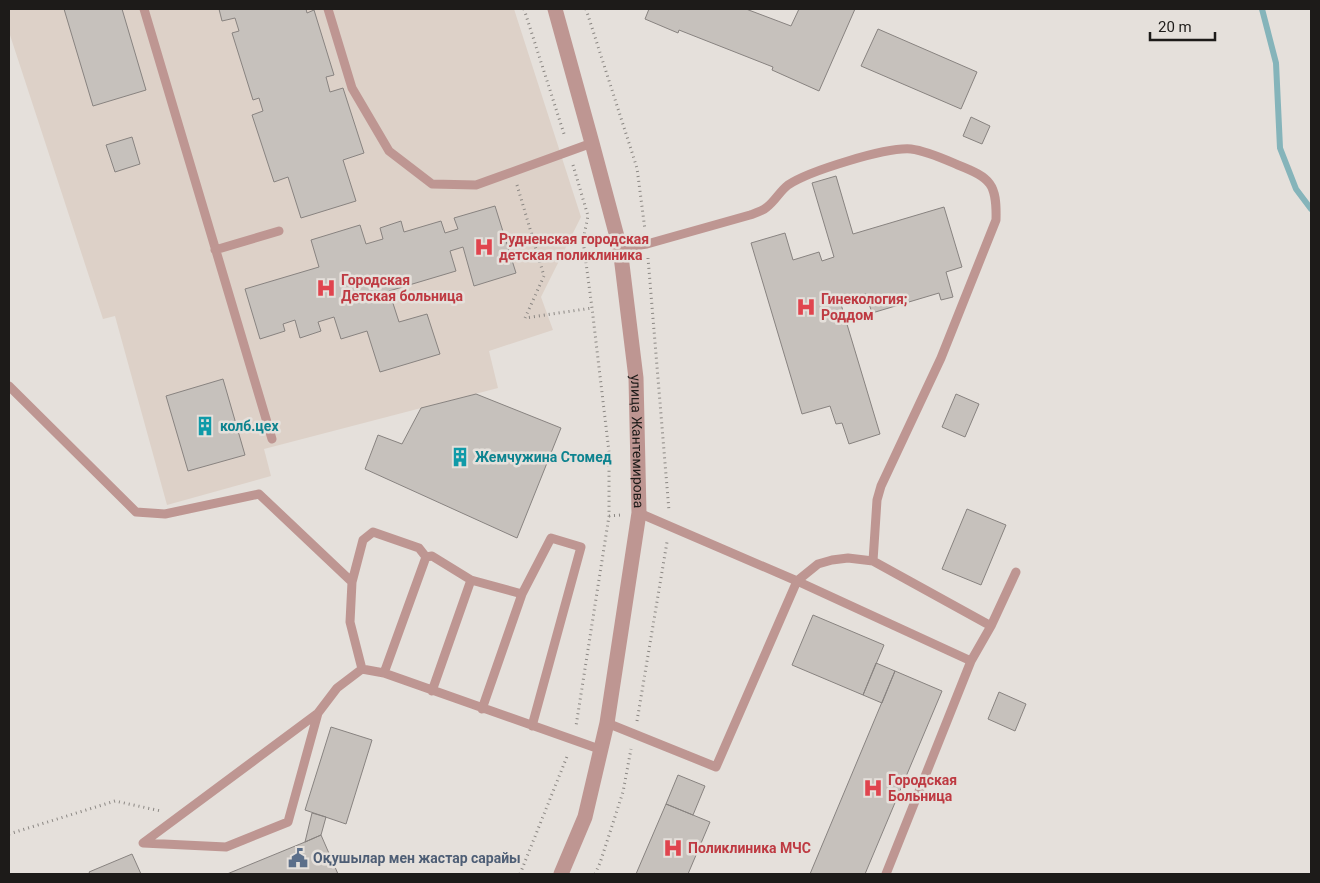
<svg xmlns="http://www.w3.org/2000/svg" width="1320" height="883" font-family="Roboto,sans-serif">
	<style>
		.built { fill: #ddd1c8 }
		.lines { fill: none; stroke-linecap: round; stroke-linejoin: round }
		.stream { stroke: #85b4ba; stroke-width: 6 }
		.building { fill: #c6c1bc; stroke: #888380 }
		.path { stroke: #8b8783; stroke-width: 3; stroke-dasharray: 1 4; stroke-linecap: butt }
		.lane { stroke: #be9692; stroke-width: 9 }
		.street { stroke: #be9692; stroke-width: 15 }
		.labels { text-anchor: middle; stroke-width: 5; stroke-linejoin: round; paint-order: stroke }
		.health-label { font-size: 14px; font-weight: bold; fill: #be3a42; stroke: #e5e0db; text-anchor: start }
		.culture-label { font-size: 14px; font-weight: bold; fill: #0d838f; stroke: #e5e0db; text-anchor: start }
		.street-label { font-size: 14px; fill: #1d1b19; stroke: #e5e0db }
		.service-label { font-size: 14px; font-weight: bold; fill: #4e5e75; stroke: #e5e0db; text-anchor: start }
	</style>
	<rect width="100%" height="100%" fill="#e5e0db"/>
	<path class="built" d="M9,9H514L581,217L541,297L553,330L489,351L498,388L264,449L271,476L167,505L115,316L103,319L9,32Z"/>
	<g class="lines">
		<path class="stream" d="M1262,9L1276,63L1280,148L1296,189L1311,209"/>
	</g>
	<path class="building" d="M64,9H122L146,90L93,106Z
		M219,9H306L307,13L314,10L334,75L326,77L330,92L343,88L364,153L343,160L356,201L301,218L288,177L274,182L252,115L263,111L259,98L253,100L232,33L239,31L235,18L222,21Z
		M649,9H746L791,26L799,9H855L819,91L772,70L773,67L679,30L678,33L645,19Z
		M878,29L977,72L961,109L861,66Z
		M971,117L990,126L982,144L963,136Z
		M132,137L140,164L115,172L106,145Z
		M836,176L853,234L944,207L962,267L946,272L953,297L941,300L939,293L872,313L866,294L840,301L880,434L849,444L842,423L836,424L830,406L802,414L751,243L785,233L793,260L819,252L822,261L834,257L812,183Z
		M495,206L516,273L474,286L463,247L450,251L456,271L389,291L399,322L427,314L440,354L380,372L367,331L341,339L334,317L318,322L321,331L300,338L295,320L283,324L285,331L260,339L245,289L319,267L311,240L360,225L366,244L383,239L380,228L401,221L404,232L441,221L445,233L458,229L454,218Z
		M223,379L245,455L188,471L166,396Z
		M476,394L561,428L517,538L365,469L378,435L402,444L421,408Z
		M956,394L979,404L965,437L942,427Z
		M967,509L1006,525L981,585L942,569Z
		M813,615L884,645L863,695L792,665Z
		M876,663L895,671L882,703L863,695Z
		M895,671L942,691L865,874H810Z
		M999,692L1026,704L1015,731L988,719Z
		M331,727L372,740L346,824L305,810Z
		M678,775L705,786L693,815L666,804Z
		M666,804L710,822L688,874H636Z
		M312,813L326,817L321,835L305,842Z
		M321,835L338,874H227L305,842Z
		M132,854L141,874H90L89,872Z"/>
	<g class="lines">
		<path class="path" d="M524,9L565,137
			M586,9L637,168L645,230
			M573,165L588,216L583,240L592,308L609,452V516L576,726
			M517,185L544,276L525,318L592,308
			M648,258L669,511
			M609,516L621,515
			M637,721L667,542
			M9,834L115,801L161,811
			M520,874L568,754
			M595,874L600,863L623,792L631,749"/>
		<path class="lane" d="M144,9L272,439
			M328,9L352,88L389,151L432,184L476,185L592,143
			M620,248L647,244L750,215C756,213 763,211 767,207C775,201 780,191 788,185C809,171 886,147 911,149C927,151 944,159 958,165C991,178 997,184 996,220L941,358L881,486L877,500L873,561
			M215,250L279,231
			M9,386L136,512L165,514L259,494L352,582L350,622L362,669
			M639,513L797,581L971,661
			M426,557L432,556L471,580
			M352,582L363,540L373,532L419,548L426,557L384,673L602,750
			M432,691L471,580L522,594
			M482,709L522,594L551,538L581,547L532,726
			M318,713L288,822L226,847L143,843L318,713L337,688L362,669L384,673
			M607,723L716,767L797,581L818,564L832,560L848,558L873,561L991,626
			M886,874L971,661L991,626L1016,572"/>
		<path class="street" id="s1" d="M555,9L592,143L620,248L636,378L639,513L607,723L585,817L561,874"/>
	</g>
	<defs>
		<symbol id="hospital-bare" viewBox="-9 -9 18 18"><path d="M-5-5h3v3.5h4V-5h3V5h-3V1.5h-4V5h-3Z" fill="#e0444e" stroke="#e5e0db" stroke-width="2.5" paint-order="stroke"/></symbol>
		<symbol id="building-bare" viewBox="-9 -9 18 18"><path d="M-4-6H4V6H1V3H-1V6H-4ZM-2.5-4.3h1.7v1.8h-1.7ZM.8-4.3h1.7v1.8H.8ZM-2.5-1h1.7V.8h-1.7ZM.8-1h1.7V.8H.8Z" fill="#0f9aa8" stroke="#e5e0db" stroke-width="2.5" paint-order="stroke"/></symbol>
		<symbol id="civic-bare" viewBox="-9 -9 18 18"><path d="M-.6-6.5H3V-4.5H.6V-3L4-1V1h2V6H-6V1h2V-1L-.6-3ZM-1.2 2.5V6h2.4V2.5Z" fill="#5c6f8a" stroke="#e5e0db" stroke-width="2.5" paint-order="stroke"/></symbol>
	</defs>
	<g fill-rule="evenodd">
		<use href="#hospital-bare" x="470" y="233" width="28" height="28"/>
		<use href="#hospital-bare" x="312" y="274" width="28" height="28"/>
		<use href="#hospital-bare" x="792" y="293" width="28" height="28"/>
		<use href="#building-bare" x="191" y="412" width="28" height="28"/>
		<use href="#building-bare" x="446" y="443" width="28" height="28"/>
		<use href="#hospital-bare" x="859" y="774" width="28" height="28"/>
		<use href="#hospital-bare" x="659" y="834" width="28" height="28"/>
		<use href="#civic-bare" x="284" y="844" width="28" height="28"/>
	</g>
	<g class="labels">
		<g class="health-label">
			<text x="499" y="244">Рудненская городская<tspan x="499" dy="16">детская поликлиника</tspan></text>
			<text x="341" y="285">Городская<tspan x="341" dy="16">Детская больница</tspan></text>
			<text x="821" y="304">Гинекология;<tspan x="821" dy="16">Роддом</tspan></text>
			<text x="888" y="785">Городская<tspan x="888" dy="16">Больница</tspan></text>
			<text x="688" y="853">Поликлиника МЧС</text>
		</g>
		<g class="culture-label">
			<text x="220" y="431">колб.цех</text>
			<text x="475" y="462">Жемчужина Стомед</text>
		</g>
		<g class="street-label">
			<text dy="5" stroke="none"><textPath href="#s1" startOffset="442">улица Жантемирова</textPath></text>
		</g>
		<g class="service-label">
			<text x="313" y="863">Оқушылар мен жастар сарайы</text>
		</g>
	</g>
	<rect width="1320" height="883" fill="none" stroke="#1d1b19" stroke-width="20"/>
	<path d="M1150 32v8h65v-8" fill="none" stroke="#1d1b19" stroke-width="2.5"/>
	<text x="1158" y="32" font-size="15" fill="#1d1b19" stroke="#e5e0db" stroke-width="4" paint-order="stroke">20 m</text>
</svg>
